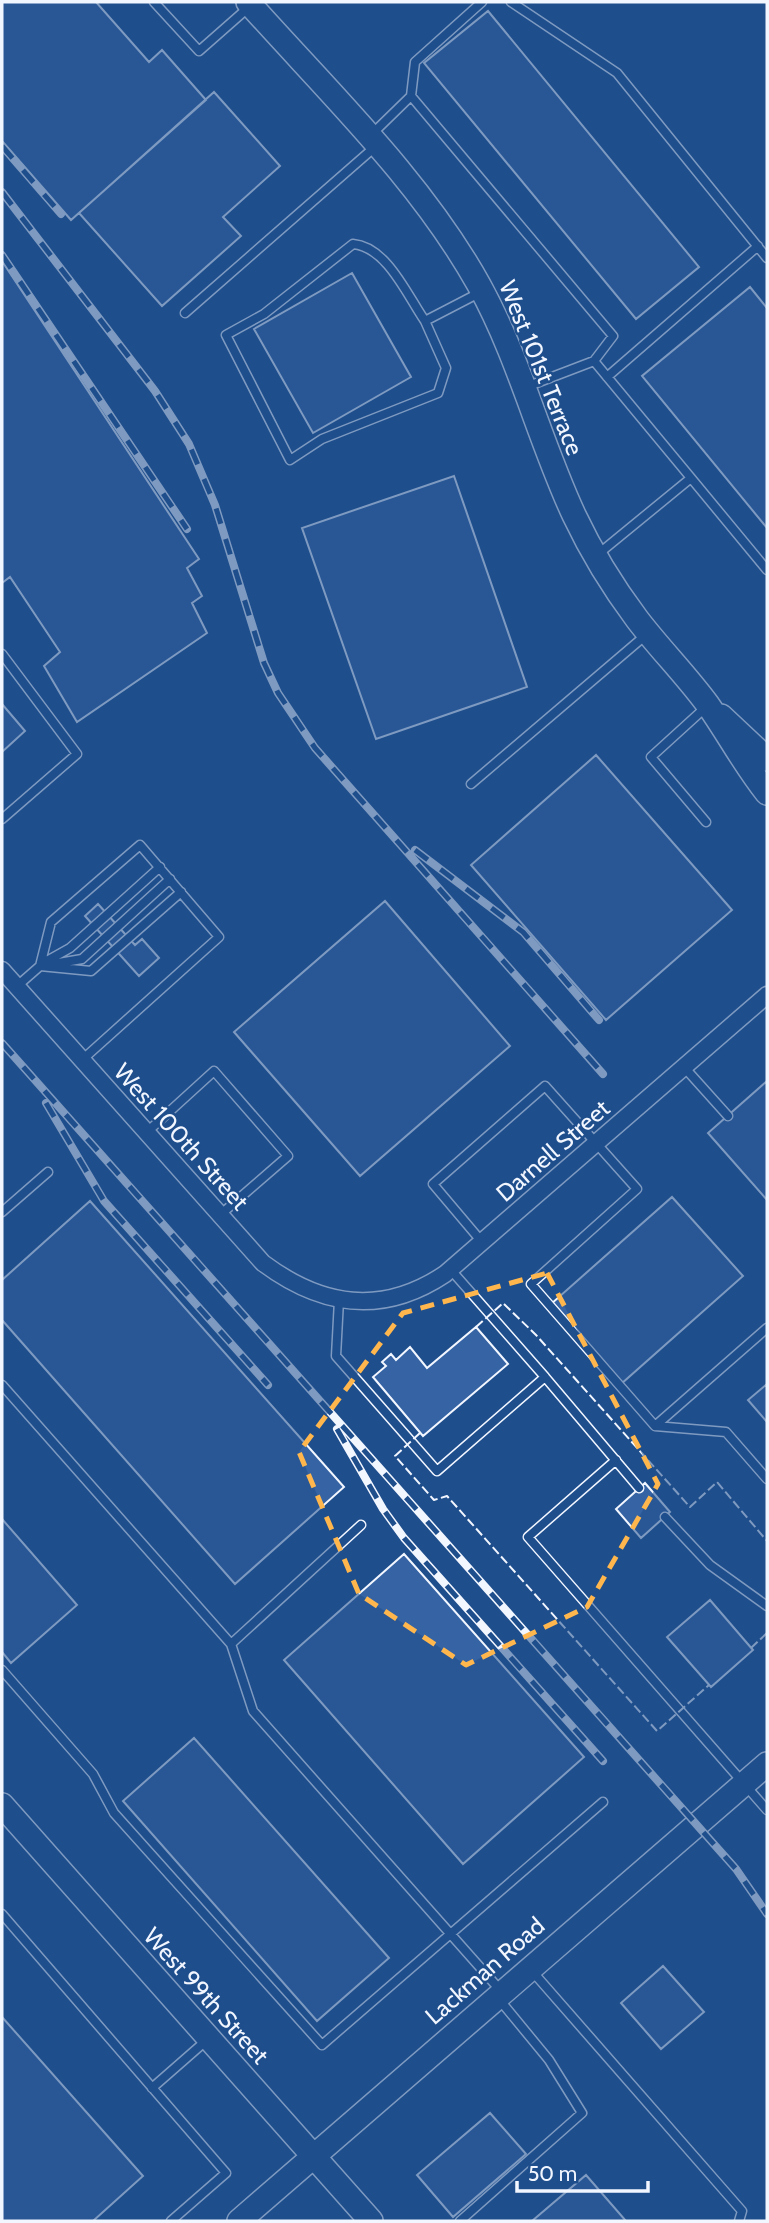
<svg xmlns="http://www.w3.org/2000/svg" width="769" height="2223" font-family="Cabin,sans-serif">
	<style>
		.building { fill: #3563a3; stroke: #f2f6ff; stroke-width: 2 }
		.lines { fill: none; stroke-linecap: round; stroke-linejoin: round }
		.lane-casing { stroke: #f2f6ff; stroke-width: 11 }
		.street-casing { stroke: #f2f6ff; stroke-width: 19 }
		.secondary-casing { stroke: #f2f6ff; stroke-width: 26 }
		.lane { stroke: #1f4e8c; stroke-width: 8 }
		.street { stroke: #1f4e8c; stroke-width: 16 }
		.secondary { stroke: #1f4e8c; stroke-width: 23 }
		.rail-casing { stroke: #f2f6ff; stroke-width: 8 }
		.rail { stroke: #1f4e8c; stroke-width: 5; stroke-dasharray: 16; stroke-linecap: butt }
		.fence { stroke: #f2f6ff; stroke-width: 2; stroke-dasharray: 9 3.5; stroke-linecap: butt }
		.marked { fill: none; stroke: #ffb74d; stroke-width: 5; stroke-dasharray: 14 9; stroke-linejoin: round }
		.labels { text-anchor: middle; stroke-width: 5; stroke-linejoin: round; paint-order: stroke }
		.street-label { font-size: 24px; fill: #f2f6ff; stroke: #1f4e8c }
	</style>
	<rect width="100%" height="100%" fill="#1f4e8c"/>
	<path class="building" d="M2,2H96L149,62L162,50L206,100L71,220L2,141Z
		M488,11L699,267L636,319L424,63Z
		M214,92L280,166L223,217L241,236L162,306L79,213Z
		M2,261L199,559L187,568L202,596L192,603L207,633L77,722L44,666L60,652L10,577L2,583Z
		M352,273L411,377L313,433L254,329Z
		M750,287L767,308V528L642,376Z
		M454,476L527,687L376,739L302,528Z
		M2,704L25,731L2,752Z
		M596,755L732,910L606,1020L471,865Z
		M385,901L510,1046L360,1176L234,1032Z
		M98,904L135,945L142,939L159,958L139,976L85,916Z
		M767,1081V1200L708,1133Z
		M672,1197L743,1276L621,1384L551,1304Z
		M90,1201L344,1487L235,1584L2,1320V1280Z
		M476,1327L508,1364L423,1436L373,1377L386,1366L382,1362L391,1354L396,1360L410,1347L427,1368Z
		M767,1384V1422L748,1400Z
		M645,1483L670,1512L641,1538L616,1509Z
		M2,1519L77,1605L11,1663L2,1652Z
		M404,1554L584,1757L463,1864L284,1660Z
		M710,1600L753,1650L711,1687L667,1637Z
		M194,1738L389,1958L317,2021L123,1801Z
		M663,1966L704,2012L661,2049L621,2003Z
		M2,2017L143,2176L93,2221H2Z
		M490,2113L526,2154L453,2217L417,2175Z
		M586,2175L626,2221H532Z"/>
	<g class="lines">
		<defs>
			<path id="lane" d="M154,2L199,51L249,7
				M511,2L617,73L767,258
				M411,96L613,336L594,361
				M372,134L411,96L415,62L482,2
				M185,313L376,146
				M425,321L446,368L438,393L322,439L290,460L226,335L264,314L353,244C387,247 407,295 425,321L479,293
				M607,377L758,246
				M526,387L594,361L691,478L597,555
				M691,478L767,570
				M2,654L77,754L2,819
				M471,784L647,634
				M706,822L651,757L706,707
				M45,962L70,948L160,867
				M53,964L82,959L170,879
				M40,966L91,971L181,892
				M16,987L40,966L51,922L140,845L219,937L82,1060
				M684,1067L728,1116
				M147,1132L214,1071L288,1156L220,1215
				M2,1212L48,1172
				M482,1242L433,1184L545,1086L637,1189L531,1284L655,1426L726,1432L767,1479
				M339,1300L336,1356L437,1471L545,1377L451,1270
				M545,1377L639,1488
				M2,1385L231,1644
				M655,1426L767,1328
				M616,1460L528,1537L767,1810
				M665,1517L710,1565L767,1606
				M361,1525L231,1644L253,1711L501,1991
				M2,1670L93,1774L114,1813L322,2045L603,1802
				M2,1914L226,2173L171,2221
				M532,1971L742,2211L739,2221
				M152,2088L208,2039
				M460,2221L582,2113L549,2060L498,1998"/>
			<path id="street" d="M2,970L263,1263C322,1307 382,1316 445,1274L767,995"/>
			<path id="secondary" d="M248,2C328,92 420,179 479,285C519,357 539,440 574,515C591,551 613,587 637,619C659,648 686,675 708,705C729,735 744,764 767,793
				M721,716L767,759
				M2,1805L371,2221
				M239,2221L767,1764"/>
		</defs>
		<use href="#lane" class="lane-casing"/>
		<use href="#street" class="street-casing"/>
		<use href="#secondary" class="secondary-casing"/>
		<use href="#lane" class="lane"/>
		<use href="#street" class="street"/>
		<use href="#secondary" class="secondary"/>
		<defs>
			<path id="rail" d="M2,146L61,214
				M2,192L155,391L189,444L215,505L264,663L278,693L315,748L603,1074
				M2,255L187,529
				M415,850L523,932L599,1020
				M2,1043L736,1869L767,1914
				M46,1103L104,1201L268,1385
				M337,1429L383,1509L404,1538L603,1761"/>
		</defs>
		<use href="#rail" class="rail-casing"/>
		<use href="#rail" class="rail"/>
		<path class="fence" d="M476,1327L503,1303L536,1335L690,1507L717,1482L767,1541
			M420,1433L395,1456L434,1500L447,1496L657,1731L709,1685
			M751,1648L767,1633"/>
	</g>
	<path d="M0 0H769V2223H0ZM547,1273L658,1484L587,1607L466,1665L359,1594L299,1452L403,1313Z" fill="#1f4e8c" fill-opacity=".55" fill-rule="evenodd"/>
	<path class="marked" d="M547,1273L658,1484L587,1607L466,1665L359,1594L299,1452L403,1313Z"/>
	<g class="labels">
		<g class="street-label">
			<text transform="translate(541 368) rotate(68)" y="8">West 101st Terrace</text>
			<text transform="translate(181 1137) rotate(48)" y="8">West 100th Street</text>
			<text transform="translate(553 1151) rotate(-41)" y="8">Darnell Street</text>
			<text transform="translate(485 1971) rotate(-41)" y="8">Lackman Road</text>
			<text transform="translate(206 1996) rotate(48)" y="8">West 99th Street</text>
		</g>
	</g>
	<rect width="769" height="2223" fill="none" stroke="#f2f6ff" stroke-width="7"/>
	<path d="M517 2181v10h131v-10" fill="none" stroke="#f2f6ff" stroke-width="3.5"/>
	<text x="528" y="2181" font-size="21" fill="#f2f6ff" stroke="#1f4e8c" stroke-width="5" paint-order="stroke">50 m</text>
</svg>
